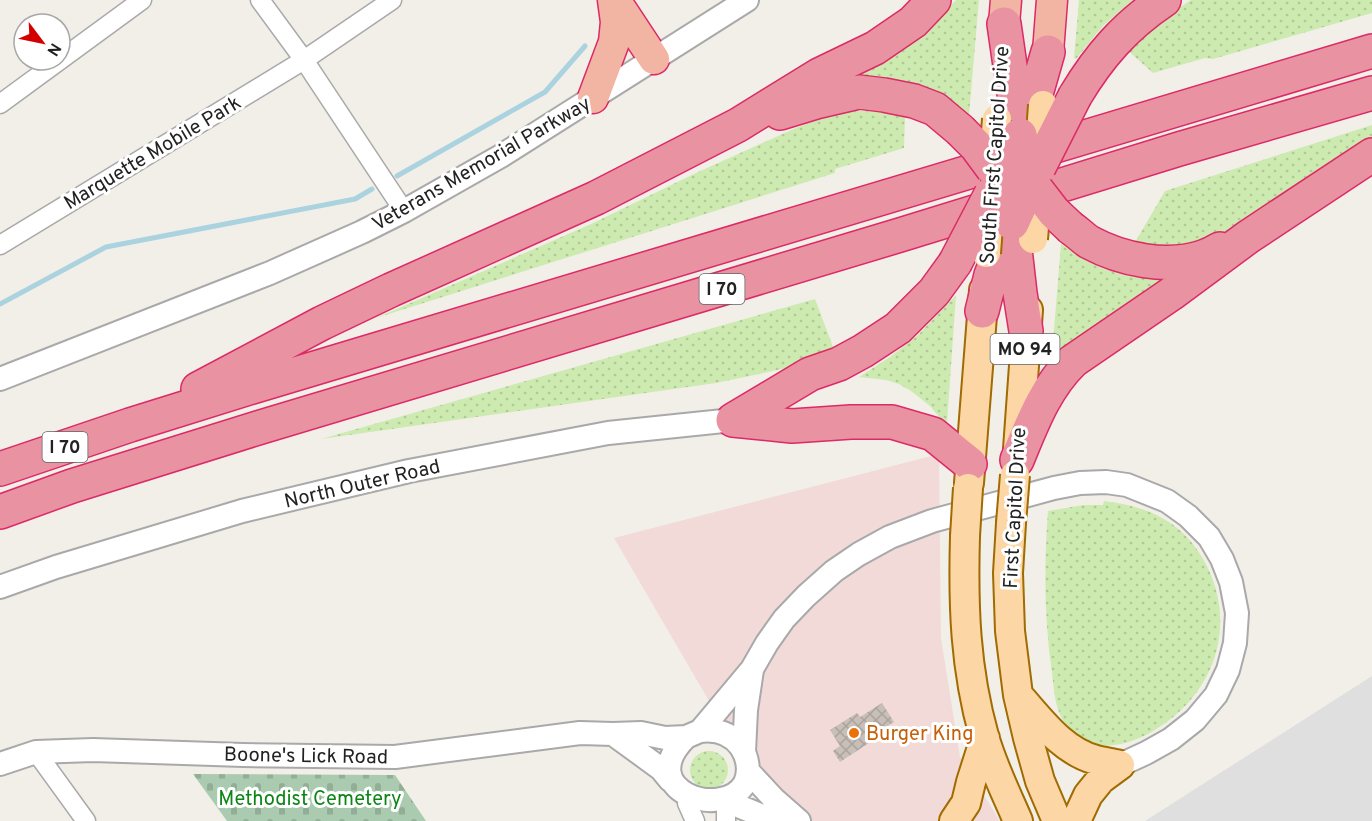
<svg xmlns="http://www.w3.org/2000/svg" width="1372" height="821" font-family="Overpass,sans-serif">
	<style>
		.residential { fill: #e0dfdf }
		.commercial { fill: #f2dad9 }
		.grass { fill: url(#grass-dots) }
		.cemetery { fill: url(#cemetery-stones) }
		.lines { fill: none; stroke-linecap: round; stroke-linejoin: round }
		.stream { stroke: #aad3df; stroke-width: 5 }
		.building { fill: url(#building-cross-hatch) }
		.minor-casing { stroke: #a9a9a9; stroke-width: 21 }
		.tertiary-casing { stroke: #a9a9a9; stroke-width: 26 }
		.primary-casing { stroke: #a06b00; stroke-width: 32 }
		.trunk-casing { stroke: #dc2a67; stroke-width: 33 }
		.motorway-casing { stroke: #dc2a67; stroke-width: 36 }
		.minor { stroke: #fff; stroke-width: 18 }
		.tertiary { stroke: #fff; stroke-width: 22 }
		.primary { stroke: #fcd6a4; stroke-width: 28 }
		.trunk { stroke: #f2b4a3; stroke-width: 30 }
		.motorway { stroke: #e892a2; stroke-width: 33 }
		.primary-bridge-casing { stroke: #a06b00; stroke-width: 32; stroke-linecap: butt }
		.motorway-bridge-casing { stroke: #dc2a67; stroke-width: 36; stroke-linecap: butt }
		.primary-bridge { stroke: #fcd6a4; stroke-width: 28 }
		.motorway-bridge { stroke: #e892a2; stroke-width: 33 }
		.food-dot { fill: #e8710a; stroke: #fff; stroke-width: 2 }
		.labels { text-anchor: middle; stroke-width: 6; stroke-linejoin: round; paint-order: stroke }
		.shield { fill: #fff; stroke: #646464; stroke-width: 1.5 }
		.shield-label { font-size: 18px; font-weight: bold; fill: #222 }
		.street-label { font-size: 20px; fill: #222; stroke: #fff }
		.food-label { font-size: 20px; fill: #c56008; stroke: #fff; text-anchor: start }
		.park-label { font-size: 20px; fill: #0c8416; stroke: #fff }
	</style>
	<defs>
		<pattern id="grass-dots" width="8" height="8" patternUnits="userSpaceOnUse" patternTransform="scale(1.5)"><rect width="8" height="8" fill="#cdebb0"/><path d="M2 2h.1M6 6h.1" fill="none" stroke="#b0c997" stroke-width="1.8" stroke-linecap="round"/></pattern>
		<pattern id="cemetery-stones" width="16" height="16" patternUnits="userSpaceOnUse" patternTransform="scale(1.5)"><rect width="16" height="16" fill="#aacbaf"/><path d="M2 7V4a2 2 0 0 1 4 0v3zM10 15v-3a2 2 0 0 1 4 0v3z" fill="#92ae96"/></pattern>
		<pattern id="building-cross-hatch" width="8" height="8" patternUnits="userSpaceOnUse" patternTransform="scale(1.5)"><rect width="8" height="8" fill="#c7bfb8"/><path d="M0 0l8 8M0 8l8-8" fill="none" stroke="#aba49e"/></pattern>
	</defs>
	<rect width="100%" height="100%" fill="#f2efe9"/>
	<path class="residential" d="M1372,676V821H1145Z"/>
	<path class="commercial" d="M939,454L941,638L960,757L1000,821H779L614,538Z"/>
	<path class="grass" d="M956,0H979L969,115L956,106L854,77L923,34Z
		M1079,0H1133L1103,26L1076,59L1074,58Z
		M1191,0H1372V13L1213,59L1205,58L1153,73L1126,49L1160,20Z
		M856,111C873,111 888,112 905,117L904,148L835,169V173L376,318L591,224L696,173L798,127L838,113Z
		M1372,125V141L1248,221L1215,238L1169,249L1134,244L1165,191Z
		M1061,244C1070,249 1080,257 1089,262C1114,275 1141,279 1169,280L1051,366Z
		M956,295L947,423L945,424L930,406L911,391L899,384L886,380L859,377L890,357L918,335Z
		M815,299L835,352L802,365L716,383L321,439Z
		M1104,501C1146,506 1180,520 1202,557C1218,584 1224,614 1218,644C1214,666 1202,688 1187,704C1158,735 1099,768 1066,725C1055,711 1054,690 1052,673C1044,619 1044,565 1048,511L1083,505H1103Z
		M690 770a19 19 0 1 1 38 0a19 19 0 1 1-38 0Z"/>
	<path class="cemetery" d="M193,774L395,775L426,821H227Z"/>
	<g class="lines">
		<path class="stream" d="M397,176L545,92L585,46
			M0,304L106,247L355,199L372,189"/>
	</g>
	<path class="building" d="M882,703L894,722L872,736L875,739L840,762L833,751L840,746L830,730L857,713L860,717Z"/>
	<g class="lines">
		<defs>
			<path id="minor" d="M260,0L304,60L404,211
				M0,104L142,0
				M0,245L304,60L392,0
				M36,752L86,821
				M687,803L695,821
				M726,807V821"/>
			<path id="tertiary" d="M0,379L270,273L362,232L404,211L501,156L747,0
				M0,587L56,567L242,511L409,471L608,433L733,420
				M613,734L661,769L670,780
				M686,737C632,791 724,821 745,783C750,771 748,758 741,747C731,733 716,729 700,731
				M744,752L746,710L752,670
				M0,764L36,752L93,750L243,755L395,757L580,733L613,734L641,733L665,738L686,737L700,731L716,712L752,669L767,643L784,619L806,596L834,571L859,554L890,537L932,521L1054,488L1080,483L1106,482L1127,485L1167,501L1188,516L1209,537L1222,559L1231,582L1237,613L1235,643L1228,670L1216,695L1195,720L1171,739L1146,753L1120,765
				M748,771L774,799L799,821
				M731,803L765,817L780,821"/>
			<path id="primary" d="M1018,449L1028,310
				M969,483L984,290
				M1011,523L1008,573L1010,631L1018,695L1028,738L1040,781L1057,821
				M965,536C963,606 965,668 984,736C992,765 1006,793 1018,821
				M1020,697C1042,722 1063,751 1096,760C1104,762 1112,763 1120,765
				M954,821L966,803L971,782L985,738
				M1076,821L1088,795L1101,779L1120,765"/>
			<path id="trunk" d="M615,0L654,59
				M1004,24L1006,0
				M1048,52L1052,0
				M593,98L614,42L616,22L613,0"/>
			<path id="motorway" d="M1004,24L1020,135
				M1075,96C1099,56 1125,26 1164,0
				M780,113L816,102L859,92L884,95L914,101L935,109L960,130
				M1022,131L1032,108L1048,52
				M1012,223L1020,293L1026,331
				M1071,228C1077,232 1083,238 1089,242C1122,260 1167,269 1203,257C1209,255 1215,252 1220,249
				M982,311L991,275L1010,227
				M198,389L322,323L391,290L596,198L738,125L819,75L875,48L913,22L934,0
				M733,420L810,374L839,364L863,351L898,328L934,292L955,263
				M733,420L792,426L851,422H892L933,434L970,464
				M1017,460C1032,424 1045,388 1073,361L1171,294L1248,237L1372,155
				M0,469L130,425L252,387L1372,51
				M0,512L72,486L261,427L900,235L1179,149L1372,93"/>
		</defs>
		<use href="#minor" class="minor-casing"/>
		<use href="#tertiary" class="tertiary-casing"/>
		<use href="#primary" class="primary-casing"/>
		<use href="#trunk" class="trunk-casing"/>
		<use href="#motorway" class="motorway-casing"/>
		<use href="#minor" class="minor"/>
		<use href="#tertiary" class="tertiary"/>
		<use href="#primary" class="primary"/>
		<use href="#trunk" class="trunk"/>
		<use href="#motorway" class="motorway"/>
		<defs>
			<path id="primary-bridge" d="M1039,162L1043,105
				M993,169L997,119
				M1033,239L1037,190
				M986,253L990,199
				M1011,523L1015,475
				M965,536L968,488"/>
			<path id="motorway-bridge" d="M960,130L976,146L993,169
				M1039,167L1075,96
				M1037,190L1054,212L1071,228
				M1012,223L1004,194L998,179L1020,135
				M1012,223L1032,180L1026,163L1020,135
				M955,263L991,194"/>
		</defs>
		<use href="#primary-bridge" class="primary-bridge-casing"/>
		<use href="#motorway-bridge" class="motorway-bridge-casing"/>
		<use href="#primary-bridge" class="primary-bridge"/>
		<use href="#motorway-bridge" class="motorway-bridge"/>
	</g>
	<circle class="food-dot" cx="854" cy="733" r="6"/>
	<g class="labels">
		<g class="shield">
			<rect x="699.5" y="274" width="45" height="30" rx="4.5"/>
			<rect x="990.5" y="334" width="69" height="30" rx="4.5"/>
			<rect x="42.5" y="432" width="45" height="30" rx="4.5"/>
		</g>
		<g class="shield-label">
			<text x="722" y="295">I 70</text>
			<text x="1025" y="355">MO 94</text>
			<text x="65" y="453">I 70</text>
		</g>
		<g class="street-label">
			<text transform="translate(152 152) rotate(-31)" y="7">Marquette Mobile Park</text>
			<text transform="translate(994 155) rotate(-86)" y="7">South First Capitol Drive</text>
			<text transform="translate(481 163) rotate(-30)" y="7">Veterans Memorial Parkway</text>
			<text transform="translate(362 483) rotate(-13)" y="7">North Outer Road</text>
			<text transform="translate(1014 508) rotate(-87)" y="7">First Capitol Drive</text>
			<text transform="translate(306 755) rotate(1)" y="7">Boone's Lick Road</text>
		</g>
		<g class="food-label">
			<text x="866" y="740">Burger King</text>
		</g>
		<g class="park-label">
			<text x="310" y="805">Methodist Cemetery</text>
		</g>
	</g>
	<g transform="translate(42 42) rotate(122)"><circle r="28" fill="#ffffff" stroke="#a7a7a7" stroke-width="1.5"/>
	<path d="M0-4.5L10 22L0 15L-10 22Z" fill="#d40000"/>
	<text y="-9" font-size="16" font-weight="bold" text-anchor="middle" fill="#222222">N</text>
	</g>
</svg>
